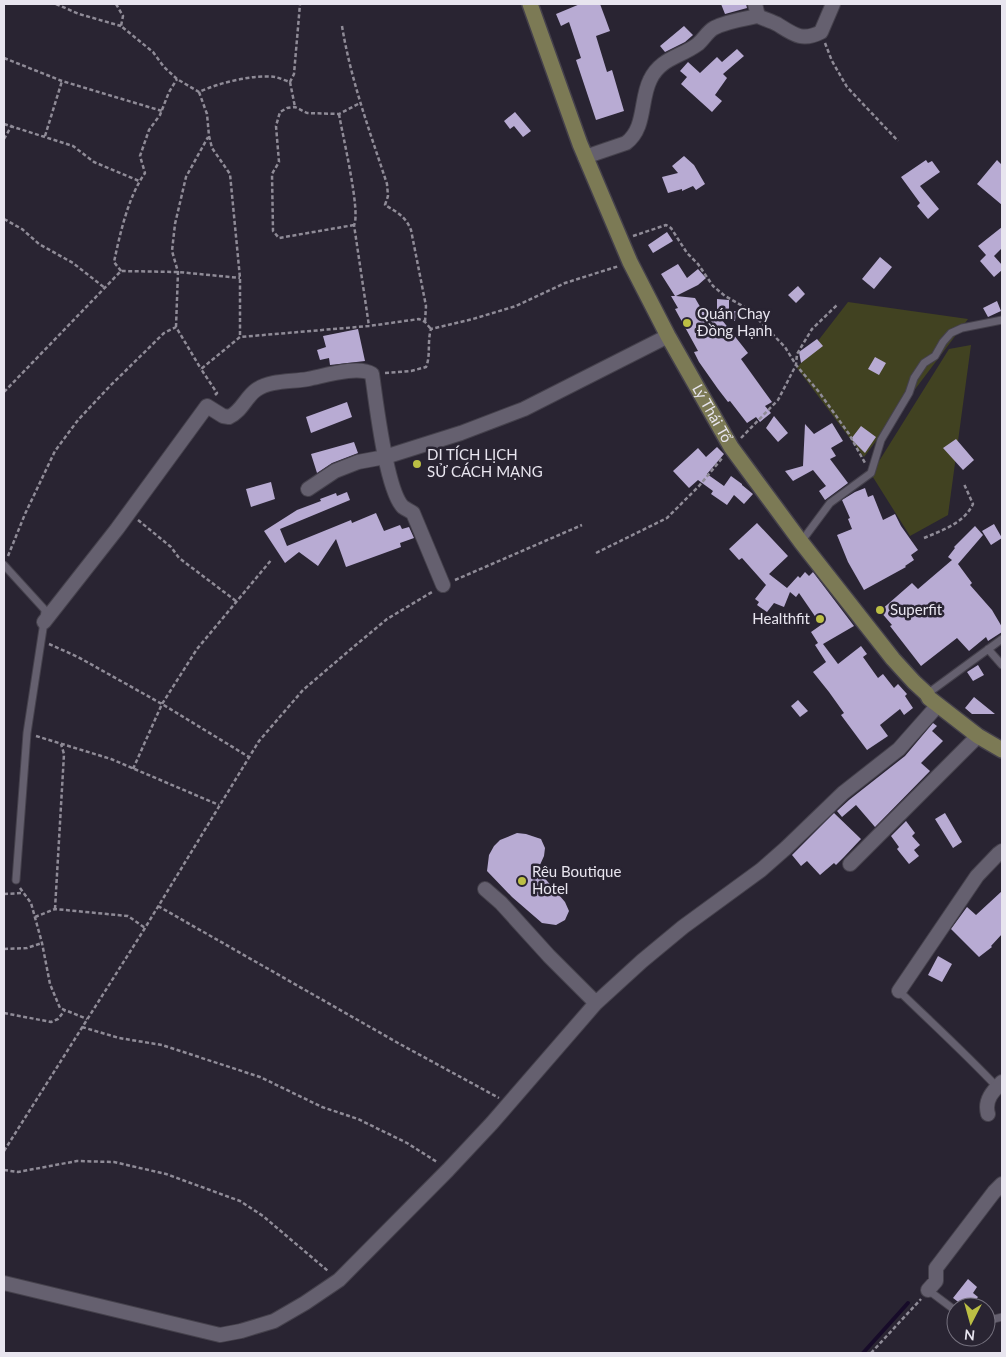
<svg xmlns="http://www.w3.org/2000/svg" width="1006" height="1357" font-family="Lato,sans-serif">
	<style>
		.green { fill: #414221 }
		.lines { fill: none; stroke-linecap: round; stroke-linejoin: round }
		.stream { stroke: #170b29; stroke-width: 4 }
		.building { fill: #b8abd3 }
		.lane-casing { stroke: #45414c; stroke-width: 9 }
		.street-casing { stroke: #45414c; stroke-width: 16 }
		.secondary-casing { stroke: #45414c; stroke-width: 18 }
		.path { stroke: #8f8b97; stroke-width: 2.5; stroke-dasharray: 4 2.5; stroke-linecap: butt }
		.lane { stroke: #65606f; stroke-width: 7 }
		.street { stroke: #65606f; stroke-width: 14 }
		.secondary { stroke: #7c7a55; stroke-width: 15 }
		.poi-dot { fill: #bcbf44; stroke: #292432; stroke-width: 2 }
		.labels { text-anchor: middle; stroke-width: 5; stroke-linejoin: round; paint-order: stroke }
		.poi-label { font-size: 15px; fill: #e8e5ef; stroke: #292432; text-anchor: start }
		.street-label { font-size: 15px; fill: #e8e5ef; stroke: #292432 }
	</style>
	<rect width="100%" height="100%" fill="#292432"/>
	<path class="green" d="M848,302L968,319L864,457L797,368Z
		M971,345L948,515L910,536L871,474L949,349Z"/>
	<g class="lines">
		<path class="stream" d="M863,1353L908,1303"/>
	</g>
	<path class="building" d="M580,4H600L606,20L610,31L596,36L607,72L612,70L624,111L596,120L576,60L581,58L569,22L561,26L556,14Z
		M721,4H746L747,8L725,14Z
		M684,26L693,35L685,42L665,52L660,46Z
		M737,49L744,56L723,74L727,78L715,95L722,101L712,112L681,84L687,77L680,71L688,62L700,73L717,57L722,62Z
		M515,112L531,131L523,137L514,126L510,129L504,121Z
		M684,156L694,165L705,184L696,190L693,186L682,191V189L668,193L662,177L678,173L672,166Z
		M926,160L928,163L932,161L940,172L920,186L939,209L928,219L917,206L920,203L901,177Z
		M997,160L1002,165V205L977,184Z
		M1002,227V248L994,256L1002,265V270L994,277L980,261L986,255L978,246Z
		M667,232L673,241L653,253L648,245Z
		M880,257L892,267L874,289L862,279Z
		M678,264L687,278L698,269L706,278L698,285L676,296L695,298L702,310L705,309L717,310V299L729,300V311H736L735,321L722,320L748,353L741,359L772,402L765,406L771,413L760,422L756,417L747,423L730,401L728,402L718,389L699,362L694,352L698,351L675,309L678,308L671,296H675L661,274Z
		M798,286L805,294L796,303L788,295Z
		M997,301L1001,311L988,317L983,308Z
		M358,329L365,361L330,365L329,358L320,360L317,350L326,347L323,336Z
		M817,339L823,346L801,363L799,352Z
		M875,357L886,363L879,375L868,369Z
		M347,402L352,417L311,433L306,417Z
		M774,416L788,433L778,442L766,428Z
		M832,423L843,441L831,448L836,456L830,459L848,483L825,500L819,491L826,486L813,470L793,481L785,471L803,466L805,424L814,434Z
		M861,426L876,437L865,453L851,439Z
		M956,439L974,460L963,470L943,448Z
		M354,442L358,453L332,463L317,473L311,454Z
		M717,447L724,454L707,474L724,486L731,476L742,484V485L753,494L744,504L734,495L727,505L711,494L713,491L698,480L689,488L673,471L698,448L706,457Z
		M271,482L275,499L251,507L246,489Z
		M865,488L868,497L873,495L883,520L895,514L901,526L918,550L911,555L914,560L905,566L906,567L864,590L848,562L837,535L852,529L848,519L850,518L842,500L855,492Z
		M347,492L350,500L280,529L287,546L351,520L352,523L376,513L384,531L400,525L402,529L409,527L414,538L400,543L401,547L346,567L336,539L318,566L299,552L285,563L264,531L297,510L321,501L320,499L336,493L337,496Z
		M757,523L788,556L769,574L787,588L798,576L800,578L805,572L809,576L813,572L854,626L823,644L838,664L861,646L867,654L863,657L878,678L883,674L894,688L898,684L907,694L905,696L913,708L904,715L900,709L880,725L888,736L867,750L841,715L844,713L829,692L813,672L826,662L815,645L818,643L811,632L821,625L799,593L796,597L790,592L784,607L774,603L767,612L757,605L759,602L755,599L766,585L742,558L739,560L729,549Z
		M994,524L1002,538L991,545L982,531Z
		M975,526L983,535L958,564L972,583L970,585L992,610L1002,627V632L988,641L986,637L969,651L957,638L921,666L890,626L892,625L880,611L912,583L918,589L952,560L948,557L955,548L954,547Z
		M978,665L984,675L973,681L967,672Z
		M974,697L995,714H972L965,708Z
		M798,700L808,711L800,717L791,706Z
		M933,723L937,726L932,731L943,741L921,763L930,771L875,827L856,805L842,817L837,811L849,800L905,756Z
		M834,813L861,839L844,857L836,865L834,863L820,875L807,861L801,866L792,855Z
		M945,813L962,842L953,848L935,819Z
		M906,821L915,833L912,836L920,845L914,850L919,856L909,864L897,849L899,847L891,836Z
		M517,833L526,834L541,839L545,848L544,856L539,867L542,875L565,902L569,911L565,920L556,925L542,923L512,897L487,871L489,855L494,846L500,840Z
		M1002,891V934L991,946L992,947L979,957L951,929L967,907L976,915Z
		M938,956L952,964L942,982L928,975Z
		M968,1279L977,1287L973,1293L978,1297L970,1307H965L953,1298Z"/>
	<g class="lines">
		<defs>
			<path id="lane" d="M801,542L830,503L871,473L881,440L909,393L914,378L924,363L935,356L943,342L951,333L962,328L1002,320
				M4,565L45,610L44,622L27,733L16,880
				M988,649L1002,665
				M927,694L1002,639
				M899,991C932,1023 966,1054 997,1087
				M928,1290L956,1311
				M986,1321L1002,1317"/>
			<path id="street" d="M755,4L758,16C764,19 771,21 777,24C793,34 802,42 821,32L833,4
				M585,157L626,143C646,128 640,100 650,80C660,58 681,57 698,44C704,39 707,32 714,28C727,21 744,19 758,16
				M308,489L335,471L358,462L385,457L461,433L524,409L668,336
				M44,622L117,529L207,406L223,416L229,417C241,412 246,397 256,390C270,380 292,382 308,379C324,376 358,365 372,374C376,401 386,490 403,507C406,509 410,511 413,513L443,585
				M850,864L978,736
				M485,889L501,903L549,956L596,1003
				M899,991L977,876L998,854L1002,851
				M988,1114C984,1100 993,1091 1002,1082
				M4,1283L220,1335L241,1331L274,1321L305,1303L339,1280L448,1170L492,1123L596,1003L642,961L683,927L761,870L786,848L843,793L899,749L938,705
				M928,1290L936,1281V1268L994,1192L1002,1184"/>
			<g id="secondary">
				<path id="s1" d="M530,4L580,144L630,262L668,336L731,447L801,542L893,659L914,682L927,694L929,698L978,736L1002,750"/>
			</g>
		</defs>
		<use href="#lane" class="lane-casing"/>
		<use href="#street" class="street-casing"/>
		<use href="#secondary" class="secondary-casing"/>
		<path class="path" d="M56,4L79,14L121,26
			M116,4L123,16L121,26L153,52L164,67L177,79L199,92C218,83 254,74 275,77C280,78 286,81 290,82L294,74L300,4
			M342,26C351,81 370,132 387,184L388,196L385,205C397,212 406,217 411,230L426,306L425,322
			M825,43L832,61L847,87L898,141
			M4,58L62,81L162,111
			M290,82L295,107
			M199,92L207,114L209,136L212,148L230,174L240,278V337
			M339,114C342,133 361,212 354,225L369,326
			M4,124L73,146L94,162L139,181
			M45,136L62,81
			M4,139L12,125
			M4,219L22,229L39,244L73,263L105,288
			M354,225L279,238L273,231L272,174L279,162L276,126L280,112L287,108L295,107L307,113L339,114L360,103
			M633,236L666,225L671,228L687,253L698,264L713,286L725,296L748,309L785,347L796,365L819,392L849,434L865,463
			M121,271L114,262C120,234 128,197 145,173L140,156L149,130L160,115L169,92L177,79
			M176,327L178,272L172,251L175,224L186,177L208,137
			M385,373L411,371L426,367C431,355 427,342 431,329L473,319L516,306L565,283L619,266
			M4,392L121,271L178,272L240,278
			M215,395L217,393L201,369L240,337L369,326L419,319L425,322L431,329
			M741,438L778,400L796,365L797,354L812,329L837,305
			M138,520L171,547L179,558L236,601
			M924,538C943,530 964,523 973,504L964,484
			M596,553L667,518L699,486L723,457
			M8,556L25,514L55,451L78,420L110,386L164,333L176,327L201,369
			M455,580L582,525
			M49,644L78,657L162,704L249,757
			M36,736L111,759L219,805
			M133,769L162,704L197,649L272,559
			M20,888L31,903L42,943L50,984L60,1008L87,1019
			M4,894L22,893
			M158,906L398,1043L499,1098
			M55,909L64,754L61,744
			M35,917L55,909L107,914L128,916L145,928
			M4,949L27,948L42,943
			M4,1013L51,1022L58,1019L65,1010
			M82,1027L119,1038L162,1045L260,1077L322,1107L358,1119L407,1143L437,1162
			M4,1151L145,928L259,741L303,690L351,649L387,619L432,592
			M4,1170L18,1172L77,1161L114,1162L166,1174L240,1201L263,1216L328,1271
			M871,1353L921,1299"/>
		<use href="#lane" class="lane"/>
		<use href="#street" class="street"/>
		<use href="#secondary" class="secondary"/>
	</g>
	<g class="poi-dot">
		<circle cx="687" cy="323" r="5"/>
		<circle cx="417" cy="464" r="5"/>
		<circle cx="880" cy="610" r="5"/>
		<circle cx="820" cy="619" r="5"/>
		<circle cx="522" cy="881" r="5"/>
	</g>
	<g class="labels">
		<g class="poi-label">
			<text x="697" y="319">Quán Chay<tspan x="697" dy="17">Đồng Hạnh</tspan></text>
			<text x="427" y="460">DI TÍCH LỊCH<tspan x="427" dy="17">SỬ CÁCH MẠNG</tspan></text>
			<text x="890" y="615">Superfit</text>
			<text x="810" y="624" text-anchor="end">Healthfit</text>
			<text x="532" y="877">Rêu Boutique<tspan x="532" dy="17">Hotel</tspan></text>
		</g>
		<g class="street-label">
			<text dy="5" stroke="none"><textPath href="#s1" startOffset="449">Lý Thái Tổ</textPath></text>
		</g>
	</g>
	<rect width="1006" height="1357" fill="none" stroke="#e8e5ef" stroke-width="10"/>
	<g transform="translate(971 1322) rotate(186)"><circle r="24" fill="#292432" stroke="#75717e"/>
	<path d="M0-4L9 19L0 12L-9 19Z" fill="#bcbf44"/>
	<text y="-8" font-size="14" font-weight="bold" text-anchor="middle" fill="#e8e5ef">N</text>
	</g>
</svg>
